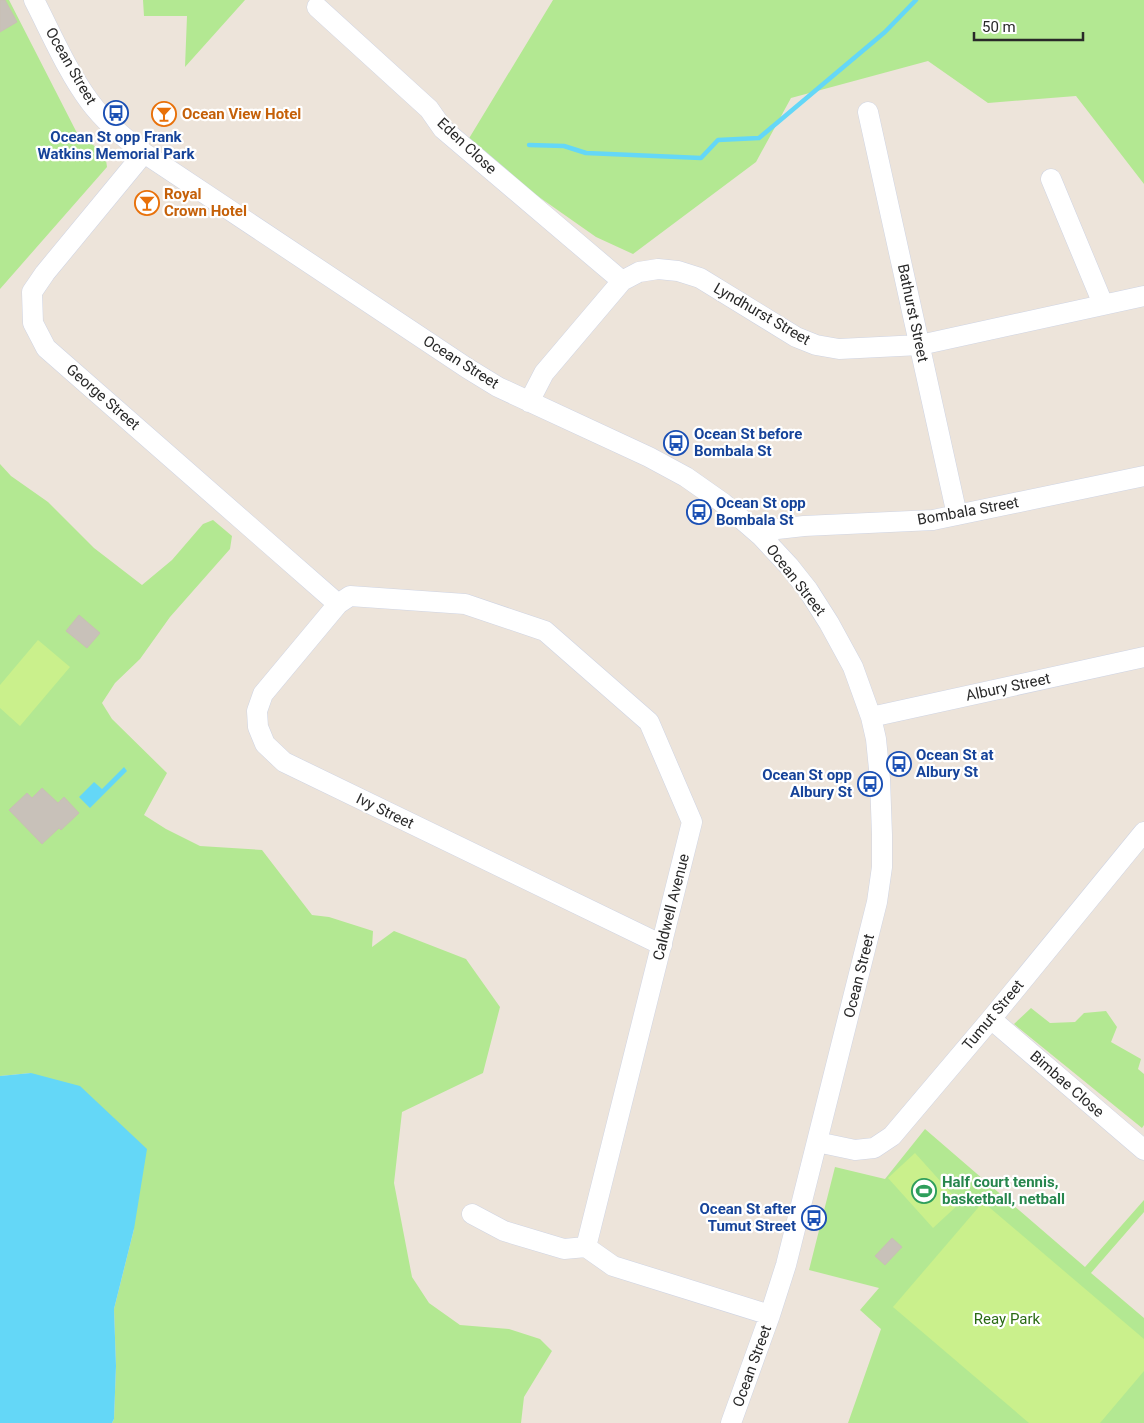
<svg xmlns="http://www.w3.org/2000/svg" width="1144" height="1423" font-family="Roboto,sans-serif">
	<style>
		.green { fill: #b3e892 }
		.pitch { fill: #caf08c }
		.water { fill: #64d7f7 }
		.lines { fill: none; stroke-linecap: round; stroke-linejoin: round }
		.stream { stroke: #64d7f7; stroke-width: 4.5 }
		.building { fill: #c8c1b9; stroke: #c8c0b3 }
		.minor-casing { stroke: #cfd4e3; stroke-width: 21 }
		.minor { stroke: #fff; stroke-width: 20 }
		.labels { text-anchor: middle; stroke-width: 4.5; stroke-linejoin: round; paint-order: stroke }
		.street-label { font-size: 15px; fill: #292929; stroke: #fff }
		.food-label { font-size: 15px; font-weight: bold; fill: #c56008; stroke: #fff; text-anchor: start }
		.transit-label { font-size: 15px; font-weight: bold; fill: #164399; stroke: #fff; text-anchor: start }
		.leisure-label { font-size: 15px; font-weight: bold; fill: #27864d; stroke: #fff; text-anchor: start }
		.park-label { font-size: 15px; fill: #2a6b14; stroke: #fff }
	</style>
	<rect width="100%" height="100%" fill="#ede4da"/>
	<path class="green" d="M0,0H9L78,135L105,153L107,167L0,289Z
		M143,0H245L185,67L187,16H144Z
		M553,0H1144V184L1076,96L988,103L928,61L791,98L756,162L633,254L596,237L465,145Z
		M0,464L11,476L48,502L94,548L142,585L172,560L203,524L213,520L232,536L230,549L170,617L140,659L115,683L102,703L112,719L167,773L144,815L166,829L200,846L262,850L312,915L329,917L373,931L372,947L394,931L466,959L500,1007L483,1073L402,1112L394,1183L412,1277L429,1303L460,1325L509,1329L540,1339L552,1351L524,1397L521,1423H112L114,1419L116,1366L114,1309L134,1229L31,1073L0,1076Z
		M1031,1008L1050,1023L1075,1022L1084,1013L1106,1011L1117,1027L1111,1042L1141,1059L1138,1069L1144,1074V1125L1142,1128L1014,1024Z
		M925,1129L1085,1267L1144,1200V1212L1091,1273L1144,1318V1423H848L881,1329L860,1310L879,1288L809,1270L835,1167L885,1179Z"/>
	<path class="pitch" d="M38,640L70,667L20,726L0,708V685Z
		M915,1153L960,1203L933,1228L888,1178Z
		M983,1202L1144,1339V1371L1100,1423H1029L893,1307Z"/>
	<path class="water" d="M124,767L127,771L90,808L79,797L94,782L102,789Z
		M31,1073L80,1086L147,1149L134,1229L114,1309L116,1366L114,1419L112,1423H0V1076Z"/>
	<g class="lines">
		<path class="stream" d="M529,145L564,146L586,153L701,158L718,140L759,138L885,32L916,0"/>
	</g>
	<path class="building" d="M0,0H5L17,22L0,32Z
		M79,615L100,633L87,648L66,631Z
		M42,788L58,803L64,797L79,813L61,830L59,828L42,844L9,810L27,793L32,798Z
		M892,1238L902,1247L885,1265L875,1256Z"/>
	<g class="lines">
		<defs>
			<path id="minor" d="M34,0C51,33 68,73 90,102C105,122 124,138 144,153L467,368L498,387L649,457L686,477L723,503L761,536L789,566L808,590L829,623L853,667L871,717L876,739L880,779L882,835V867L877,902L786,1265L770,1315L731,1423
				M317,7L429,109L443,129L622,281
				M868,112L957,515
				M144,153L45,273L32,292L33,323L46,348L338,604
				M1051,179L1103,304
				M529,402L544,373L622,281L639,272L658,269L678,271L700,278L796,337L816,345L839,349L920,345L1144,296
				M761,536L777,529L804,526L933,520L1144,476
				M871,717L1144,657
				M991,1019L1144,1150
				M817,1142L855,1150L874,1148L892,1136L991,1019L1144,832
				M472,1214L504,1231L564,1249L586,1247
				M586,1247L692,822L649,722L545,631L465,604L350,596L338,604L263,694L257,711L258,727L265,744L284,762L662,945
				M586,1247L613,1266L770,1315"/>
		</defs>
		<use href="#minor" class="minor-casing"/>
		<use href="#minor" class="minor"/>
	</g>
	<defs>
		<symbol id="bus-ring" viewBox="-11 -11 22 22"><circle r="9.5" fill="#fff" stroke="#1a4fb4" stroke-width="1.5"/><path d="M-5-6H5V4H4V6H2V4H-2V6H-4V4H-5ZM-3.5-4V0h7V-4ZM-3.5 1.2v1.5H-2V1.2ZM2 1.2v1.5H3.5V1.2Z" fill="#1a4fb4"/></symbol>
		<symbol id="bar-ring" viewBox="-11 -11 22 22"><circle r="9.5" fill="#fff" stroke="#e8710a" stroke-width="1.5"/><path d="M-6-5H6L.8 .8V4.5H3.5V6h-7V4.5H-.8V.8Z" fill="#e8710a"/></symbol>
		<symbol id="stadium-ring" viewBox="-11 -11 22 22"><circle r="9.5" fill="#fff" stroke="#2e9e5b" stroke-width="1.5"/><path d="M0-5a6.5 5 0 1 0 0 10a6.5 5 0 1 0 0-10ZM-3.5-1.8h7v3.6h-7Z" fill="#2e9e5b"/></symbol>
	</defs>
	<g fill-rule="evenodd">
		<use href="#bus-ring" x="102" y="99" width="28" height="28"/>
		<use href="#bar-ring" x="150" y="100" width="28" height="28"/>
		<use href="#bar-ring" x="133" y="189" width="28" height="28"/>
		<use href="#bus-ring" x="662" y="429" width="28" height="28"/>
		<use href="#bus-ring" x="685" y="498" width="28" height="28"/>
		<use href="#bus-ring" x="885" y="750" width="28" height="28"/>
		<use href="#bus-ring" x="856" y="770" width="28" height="28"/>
		<use href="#stadium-ring" x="910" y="1177" width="28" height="28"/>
		<use href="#bus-ring" x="800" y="1204" width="28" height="28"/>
	</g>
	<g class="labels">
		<g class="street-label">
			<text transform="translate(71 66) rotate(60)" y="5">Ocean Street</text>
			<text transform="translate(467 146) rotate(43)" y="5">Eden Close</text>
			<text transform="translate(913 313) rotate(78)" y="5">Bathurst Street</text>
			<text transform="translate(762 314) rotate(30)" y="5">Lyndhurst Street</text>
			<text transform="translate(461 362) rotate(32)" y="5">Ocean Street</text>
			<text transform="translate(103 397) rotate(41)" y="5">George Street</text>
			<text transform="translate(968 511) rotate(-10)" y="5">Bombala Street</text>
			<text transform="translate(796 580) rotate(52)" y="5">Ocean Street</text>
			<text transform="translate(1008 687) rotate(-12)" y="5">Albury Street</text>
			<text transform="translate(385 811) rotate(26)" y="5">Ivy Street</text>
			<text transform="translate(671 907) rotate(-76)" y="5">Caldwell Avenue</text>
			<text transform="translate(859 976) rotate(-76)" y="5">Ocean Street</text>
			<text transform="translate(993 1015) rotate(-50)" y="5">Tumut Street</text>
			<text transform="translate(1067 1084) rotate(41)" y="5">Bimbae Close</text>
			<text transform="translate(752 1366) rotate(-70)" y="5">Ocean Street</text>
		</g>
		<g class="food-label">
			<text x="182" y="119">Ocean View Hotel</text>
			<text x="164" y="199">Royal<tspan x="164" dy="17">Crown Hotel</tspan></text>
		</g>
		<g class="transit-label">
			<text x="116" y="142" text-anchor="middle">Ocean St opp Frank<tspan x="116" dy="17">Watkins Memorial Park</tspan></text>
			<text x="694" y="439">Ocean St before<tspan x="694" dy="17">Bombala St</tspan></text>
			<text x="716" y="508">Ocean St opp<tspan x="716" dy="17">Bombala St</tspan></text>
			<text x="916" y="760">Ocean St at<tspan x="916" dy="17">Albury St</tspan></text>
			<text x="852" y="780" text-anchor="end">Ocean St opp<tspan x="852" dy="17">Albury St</tspan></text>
			<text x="796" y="1214" text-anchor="end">Ocean St after<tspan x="796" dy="17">Tumut Street</tspan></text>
		</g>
		<g class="leisure-label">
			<text x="942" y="1187">Half court tennis,<tspan x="942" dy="17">basketball, netball</tspan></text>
		</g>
		<g class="park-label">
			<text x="1007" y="1324">Reay Park</text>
		</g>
	</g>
	<path d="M974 32v8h109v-8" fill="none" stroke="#292929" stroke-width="2.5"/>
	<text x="982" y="32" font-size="15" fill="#292929" stroke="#ffffff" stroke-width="4" paint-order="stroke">50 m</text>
</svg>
